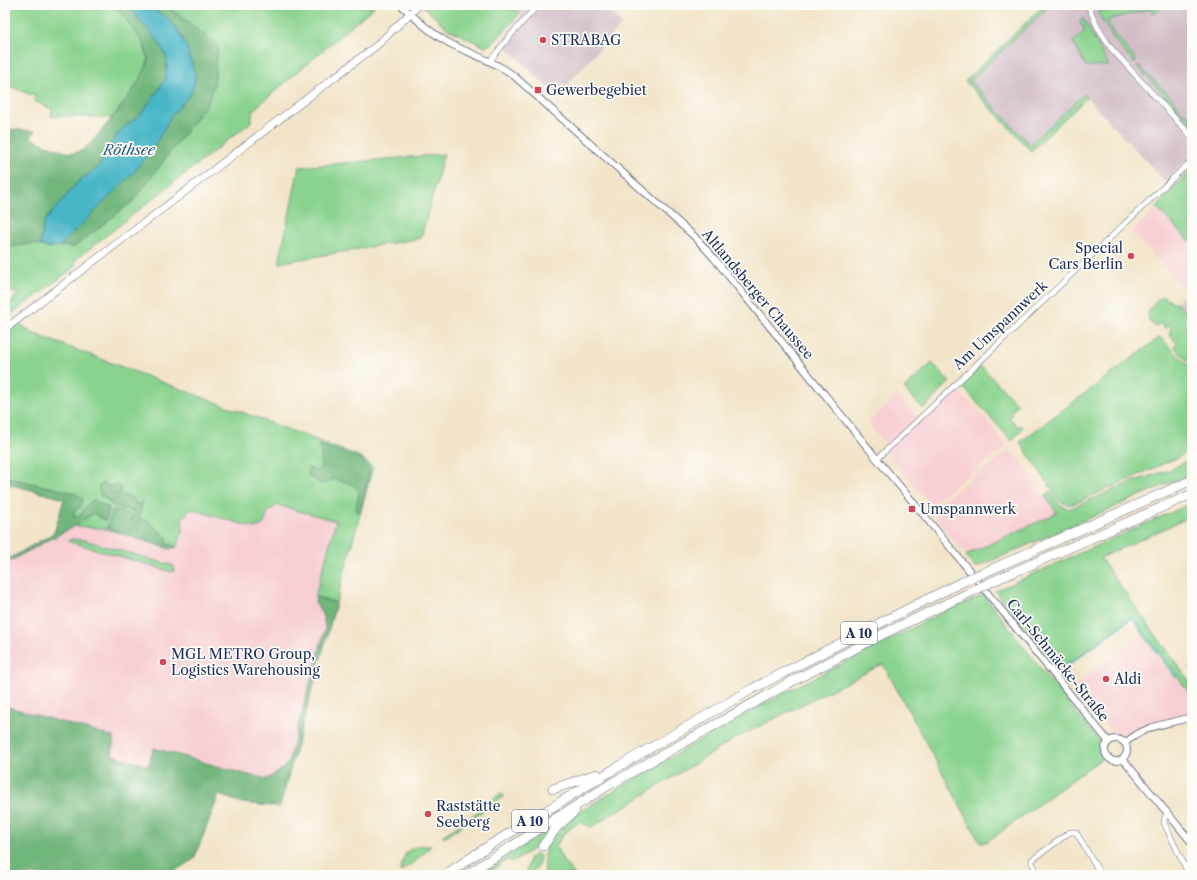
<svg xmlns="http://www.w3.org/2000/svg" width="1197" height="880" font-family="'Libre Caslon Text',serif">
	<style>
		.built { fill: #f7cfd3 }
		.industrial { fill: #d2bdc7 }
		.green { fill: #8ad38f; stroke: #528176 }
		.forest { fill: #6fb57a; stroke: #45726c }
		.water { fill: #4ab6c7; stroke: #327292 }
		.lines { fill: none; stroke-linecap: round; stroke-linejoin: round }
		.stream { stroke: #4ab6c7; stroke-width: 1.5 }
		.minor-casing { stroke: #666e83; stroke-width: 6 }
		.tertiary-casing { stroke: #666e83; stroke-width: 8 }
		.secondary-casing { stroke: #666e83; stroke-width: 8 }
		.motorway-casing { stroke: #666e83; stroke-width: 10 }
		.minor { stroke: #fff; stroke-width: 5 }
		.tertiary { stroke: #fff; stroke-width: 6 }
		.secondary { stroke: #fff; stroke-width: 7 }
		.motorway { stroke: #fff; stroke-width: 9 }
		.motorway-bridge-casing { stroke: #666e83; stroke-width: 10; stroke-linecap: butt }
		.motorway-bridge { stroke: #fff; stroke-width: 9 }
		.poi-dot { fill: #d1495b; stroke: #fdfcf7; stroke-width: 1.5 }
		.labels { text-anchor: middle; stroke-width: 3.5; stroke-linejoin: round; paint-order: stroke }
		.shield { fill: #fdfcf7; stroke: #5f6c8c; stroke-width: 1 }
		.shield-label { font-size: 13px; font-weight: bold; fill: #1b2f5e }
		.poi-label { font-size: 14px; fill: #1b2f5e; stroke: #fdfcf7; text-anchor: start }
		.street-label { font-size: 14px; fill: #1b2f5e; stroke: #fdfcf7 }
		.water-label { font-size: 15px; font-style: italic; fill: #2b5e83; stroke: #fdfcf7 }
	</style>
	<rect width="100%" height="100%" fill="#fdfcf7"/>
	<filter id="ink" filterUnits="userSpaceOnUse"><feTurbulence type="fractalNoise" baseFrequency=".025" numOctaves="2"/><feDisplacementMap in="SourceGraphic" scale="8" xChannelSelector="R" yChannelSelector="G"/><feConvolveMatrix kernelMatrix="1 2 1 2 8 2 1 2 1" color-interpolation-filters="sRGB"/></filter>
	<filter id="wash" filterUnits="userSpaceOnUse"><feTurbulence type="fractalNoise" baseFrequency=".012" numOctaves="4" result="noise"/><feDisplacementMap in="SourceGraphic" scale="16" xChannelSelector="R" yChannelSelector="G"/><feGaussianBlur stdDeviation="0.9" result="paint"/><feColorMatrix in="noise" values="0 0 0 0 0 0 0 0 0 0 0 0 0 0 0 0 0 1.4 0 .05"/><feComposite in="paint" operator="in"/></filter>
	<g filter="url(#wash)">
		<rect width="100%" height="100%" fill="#f2e4c8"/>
		<path class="built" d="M1158,208L1192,244V286L1187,291L1131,232Z
			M957,389L985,418L1007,446L930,504L888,455L885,444L868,423L897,395L916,415L925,420Z
			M1010,450L1022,463L1057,513L966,555L935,517L930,510Z
			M277,505L337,521L315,596L333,614L292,762L267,779L154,748L148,766L112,755L114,737L5,706V563L75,526L106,529L170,549L183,531L182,519L191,509L255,528L264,524L268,512Z
			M1142,633L1176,678L1177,677L1192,697V715L1163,720L1152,723L1136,730L1128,735L1126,733H1115L1098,718L1073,688Z"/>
		<path class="industrial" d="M506,5H604L622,24L557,96L501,42L522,14Z
			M1044,5H1192V154L1165,181L1087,98L1031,151L965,81Z
			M1192,289V320L1176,303Z"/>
		<path class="green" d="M5,5H119V10L144,44L148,61L145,71L127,99L113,118L51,116L52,109L34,101L36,97L5,84Z
			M165,5L375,6L253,110L251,122L75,260V267L5,319V307L18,295L14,292L5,293V247L34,244L48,248L60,246L74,247L190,23Z
			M425,5H506L520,13L497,39L486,47L448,29L424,7Z
			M1044,5H1050L970,81L1030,145L1084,94L1087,97L1031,151L965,81Z
			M1096,5H1165L1157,12L1152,13L1150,9L1107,20L1114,33L1136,60L1134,63L1115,41L1098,13L1101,11L1100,8H1096Z
			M1083,18L1109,66H1086L1073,42L1085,31L1080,22Z
			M1138,65L1176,102L1175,103L1185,115L1187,114L1191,117L1190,119L1192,121V125L1137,66Z
			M444,154L421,238L279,263L299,167Z
			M1190,171L1192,173V244L1156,207Z
			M1163,296L1173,303H1176L1192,320V366L1174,347L1177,343L1169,334L1171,330L1170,325L1169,324L1165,329L1160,323L1155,327C1153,325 1150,322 1149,319C1145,310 1158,299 1163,296Z
			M19,322L24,327L32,333L361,457L373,467L336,603L315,597L336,521L277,505L268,512L264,524L255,528L191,509L182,519L183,531L177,547L166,543L139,521L141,502L139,505L118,493L110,492L109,490L113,489L121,492L110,486H99L100,495L107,499L110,504L135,512L134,518L131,520L132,515L113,509L129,536L106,529L75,526L93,513L105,521L109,508L93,500L86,506L80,516L73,517L75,510L74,493L5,477V333Z
			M1160,337L1192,369V451L1078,502C1071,505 1067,505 1060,501L1020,442Z
			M932,363L950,382L923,409L904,389Z
			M981,366L1018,405L1011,412L1013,414L1009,417L1018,427L1021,425L1023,427L1012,441L961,385Z
			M1192,458V473L975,568L966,555L1057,513L1045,496L1050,491L1060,505L1069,509L1132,482L1172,469Z
			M1192,503V516L1100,558L1192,685V697L1178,677L1176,678L1142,633L1132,617L1059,670L995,591Z
			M71,539L84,540L174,566V571L172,572L68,541Z
			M984,595L1044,673L1102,744L1103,751L1105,756L987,842H980L883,664L738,737L592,827L579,822L563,834L556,846L563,861L575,875H545L544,856L547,843L577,813L729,723L792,689L942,613Z
			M500,794H502L504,796L447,836L444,838L443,837V835L464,822V821L493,801L492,799Z
			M556,825L540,844L514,862L507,860L485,875H478Z
			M420,846H431L417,860L400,872C404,857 403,850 420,846Z
			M537,853L540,856C539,866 536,870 528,875L526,873L529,859Z"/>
		<path class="forest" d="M119,5H131L130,8L158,41L167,58L166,77L158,91L140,115L122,129L107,149L99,167L79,181L44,222L40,245L34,244L5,247V129L35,131L31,137L34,140C42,143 68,154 74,153C77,152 81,151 83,150C96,140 149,75 148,59C147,42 129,24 119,10Z
			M142,5H165L218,45L214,84L209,101L133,201L74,247L60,246L135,171L157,141L171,116L191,93L196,78L186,45L178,31L167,17Z
			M318,444L361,459L370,470L360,512H357L356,508L359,493L354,485L334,479L321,484L308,476V467L316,471L321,467V450Z
			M5,477L74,493L83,499L81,507L75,510L73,517L80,516L86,506L93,500L109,508L106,521L93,513L75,526L58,535L53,539L52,538L5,564V561L54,533L64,499L5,483Z
			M103,483L110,486L117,484L120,486L121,492L113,489L109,490L110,492L133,498L135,503L139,505L142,501L139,521L141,519L146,520L168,538L166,543L177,547L170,549L129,536L128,533L107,528L113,509L132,515L131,520L134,518L135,512L110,504L107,499L100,495L99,486Z
			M316,597L336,603L280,807L242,803L219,795L194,859L168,875H5V706L114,737L112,755L148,766L154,748L245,774L267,779L281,770L288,763L325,629C324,618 322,611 315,603Z"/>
		<path class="water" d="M131,5H142L167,17L178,31L186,45L196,78L191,93L171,116L157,141L135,171L60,246L48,248L40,245L44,222L79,181L99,167L107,149L122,129L140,115L158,91L166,77L167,58L158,41L130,8Z"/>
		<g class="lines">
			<path class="stream" d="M1049,662L1056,670
				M1190,667L1192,665
				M1060,671L1131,619L1135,620L1177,676L1179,674"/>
		</g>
	</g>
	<g filter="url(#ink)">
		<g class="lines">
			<defs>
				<path id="minor" d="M1088,5L1097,26L1110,47L1192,137
					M490,61L509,37L538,5
					M877,459L1192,160
					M1168,814L1165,817L1164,823L1189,875
					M1039,875L1032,863V860L1070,832H1076L1101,875"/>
				<path id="tertiary" d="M401,5C417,20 433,35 453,45C473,55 494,61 513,75L695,237L714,258L877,459L923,514L1109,742
					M1105 750a11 11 0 1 1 22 0a11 11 0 1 1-22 0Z
					M1125,743C1147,724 1165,725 1192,717
					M1123,759L1192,843"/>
				<path id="secondary" d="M5,329L339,74L376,46L419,5"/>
				<path id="motorway" d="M983,573L1192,480
					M991,582L1192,494
					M553,789L597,774
					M543,846L556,828L575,811
					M445,875L490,845L616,768L752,689L874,626L968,579
					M466,875L609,785L789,683L881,635L975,590"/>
			</defs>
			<use href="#minor" class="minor-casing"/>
			<use href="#tertiary" class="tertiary-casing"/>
			<use href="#secondary" class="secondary-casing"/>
			<use href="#motorway" class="motorway-casing"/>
			<use href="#minor" class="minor"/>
			<use href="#tertiary" class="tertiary"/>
			<use href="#secondary" class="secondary"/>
			<use href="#motorway" class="motorway"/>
			<defs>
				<path id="motorway-bridge" d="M968,579L983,573
					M975,590L991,582"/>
			</defs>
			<use href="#motorway-bridge" class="motorway-bridge-casing"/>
			<use href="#motorway-bridge" class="motorway-bridge"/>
		</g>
	</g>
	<g class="poi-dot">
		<circle cx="543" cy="40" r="4"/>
		<rect x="534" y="86" width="8" height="8" rx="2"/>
		<circle cx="1131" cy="256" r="4"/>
		<rect x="908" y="505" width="8" height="8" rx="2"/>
		<circle cx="163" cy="662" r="4"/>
		<circle cx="1106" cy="679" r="4"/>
		<circle cx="428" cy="814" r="4"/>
	</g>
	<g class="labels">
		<g class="shield">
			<rect x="841" y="622" width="36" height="22" rx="3"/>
			<rect x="512" y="810" width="36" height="22" rx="3"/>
		</g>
		<g class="shield-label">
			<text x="859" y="638">A 10</text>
			<text x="530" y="826">A 10</text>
		</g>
		<g class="poi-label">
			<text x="551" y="45">STRABAG</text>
			<text x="546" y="95">Gewerbegebiet</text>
			<text x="1123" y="253" text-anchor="end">Special<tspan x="1123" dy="16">Cars Berlin</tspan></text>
			<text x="920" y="514">Umspannwerk</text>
			<text x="171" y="659">MGL METRO Group,<tspan x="171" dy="16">Logistics Warehousing</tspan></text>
			<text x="1114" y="684">Aldi</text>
			<text x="436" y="811">Raststätte<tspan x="436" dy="16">Seeberg</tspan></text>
		</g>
		<g class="street-label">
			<text transform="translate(758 294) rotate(50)" y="5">Altlandsberger Chaussee</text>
			<text transform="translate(1000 325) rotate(-43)" y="5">Am Umspannwerk</text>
			<text transform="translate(1058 660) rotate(51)" y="5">Carl-Schmäcke-Straße</text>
		</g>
		<g class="water-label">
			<text x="129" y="155">Röthsee</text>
		</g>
	</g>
	<rect width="1197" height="880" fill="none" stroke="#fdfcf7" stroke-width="20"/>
</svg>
